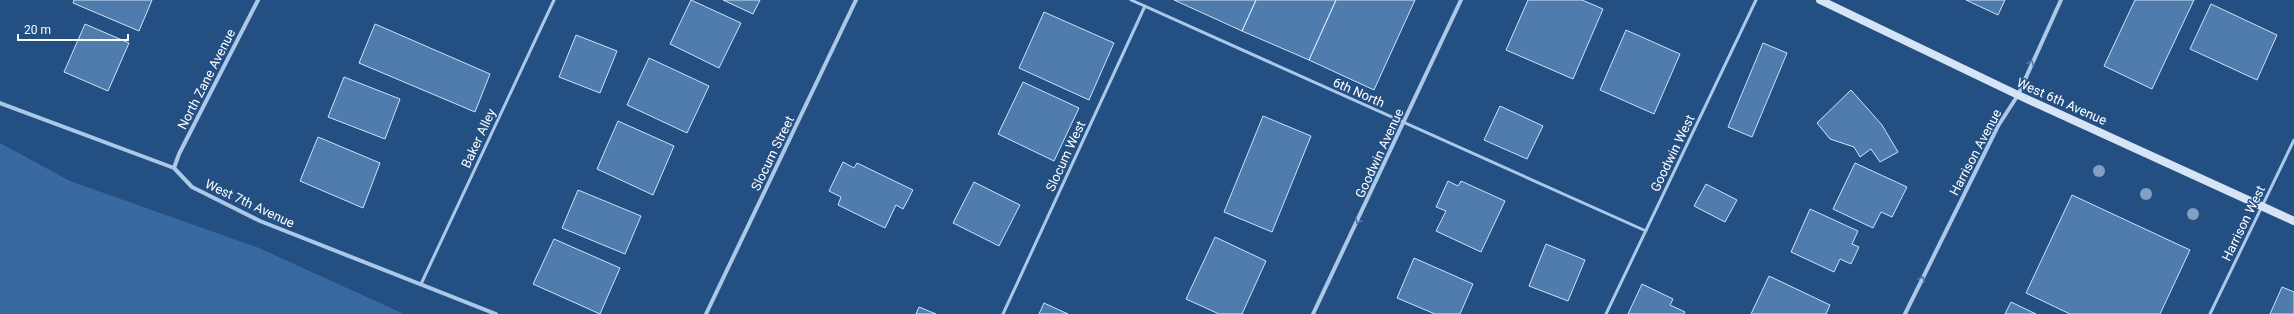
<svg xmlns="http://www.w3.org/2000/svg" width="2294" height="314" font-family="Roboto,sans-serif">
	<style>
		.green { fill: #3869a0 }
		.building { fill: #507bad; stroke: #d0e2f6 }
		.lines { fill: none; stroke-linecap: round; stroke-linejoin: round }
		.lane { stroke: #acc8e8; stroke-width: 3 }
		.street { stroke: #acc8e8; stroke-width: 4 }
		.secondary { stroke: #d6e5f6; stroke-width: 8 }
		.tree { fill: #83a0c2 }
		.oneway { stroke: #5479a6 }
		.labels { text-anchor: middle; stroke-width: 3; stroke-linejoin: round; paint-order: stroke }
		.street-label { font-size: 13px; fill: #fff; stroke: #244f83 }
	</style>
	<rect width="100%" height="100%" fill="#244f83"/>
	<path class="green" d="M0,143L70,181L259,248L404,314H0Z"/>
	<path class="building" d="M74,0H152L139,31L73,3Z
		M691,0L741,23L719,68L670,44Z
		M723,0H760L753,14Z
		M1174,0H1256L1242,31Z
		M1256,0H1336L1309,60L1242,31Z
		M1336,0H1415L1374,90L1309,60Z
		M1528,0H1582L1603,9L1573,79L1506,50Z
		M1966,0H2005L1998,15Z
		M2135,0H2194L2152,89L2104,66Z
		M2211,4L2277,35L2257,80L2190,49Z
		M1044,12L1114,43L1089,100L1019,68Z
		M85,24L129,43L108,91L64,72Z
		M375,24L490,74L475,112L359,63Z
		M1626,30L1680,54L1654,114L1600,90Z
		M576,35L617,51L600,93L559,77Z
		M1763,43L1787,53L1752,137L1728,127Z
		M649,58L709,86L687,133L627,105Z
		M344,77L400,99L385,139L328,117Z
		M1023,82L1079,108L1054,161L998,134Z
		M1851,90L1882,125L1898,152L1880,162L1871,149L1860,157L1854,147L1830,139L1817,123Z
		M1500,106L1543,126L1527,159L1484,140Z
		M1263,116L1311,136L1272,232L1224,212Z
		M618,121L674,146L653,195L597,169Z
		M318,137L380,163L363,208L300,181Z
		M843,162L854,168L857,163L913,190L903,209L896,205L885,228L838,205L841,197L829,191Z
		M1855,163L1907,187L1892,217L1881,212L1873,228L1833,209Z
		M1448,181L1458,186L1461,181L1505,201L1481,252L1436,231L1446,211L1436,207Z
		M974,182L1020,205L999,246L953,223Z
		M1706,184L1737,200L1725,222L1694,206Z
		M578,190L641,216L625,254L562,228Z
		M2072,195L2190,250L2160,314H2070L2026,293Z
		M1810,209L1858,231L1852,244L1859,247L1851,264L1840,259L1834,272L1791,252Z
		M1215,237L1266,261L1242,314H1219L1186,299Z
		M554,239L620,268L600,314L533,284Z
		M1546,244L1585,260L1568,301L1529,286Z
		M1414,258L1473,284L1460,314H1435L1397,298Z
		M1769,276L1830,305L1826,314H1751Z
		M1642,284L1673,299L1670,305L1685,312L1684,314H1628Z
		M2282,287L2294,292V314H2270Z
		M2011,302L2036,314H2005Z
		M1044,303L1068,314H1039Z
		M919,307L936,314H916Z"/>
	<g class="lines">
		<path class="lane" d="M1131,0L1646,231
			M421,284L554,0
			M1003,314L1145,6
			M1606,314L1756,0
			M2210,314L2294,140"/>
		<path class="street" d="M0,103L174,168L192,187L260,221L496,314
			M174,168L179,154L258,0
			M706,314L856,0
			M1313,314L1461,0
			M1905,314L1998,126L2018,95L2061,0"/>
		<path class="secondary" d="M1820,0L2018,95L2294,221"/>
	</g>
	<g class="tree">
		<circle cx="2099" cy="171" r="6"/>
		<circle cx="2146" cy="194" r="6"/>
		<circle cx="2193" cy="214" r="6"/>
	</g>
	<defs><path id="oneway-chevron" d="M-2-3.5L2.5 0L-2 3.5" fill="none" stroke-width="1.6" stroke-linecap="round" stroke-linejoin="round"/></defs>
	<g class="oneway">
		<use href="#oneway-chevron" transform="translate(2031 63) rotate(-67)"/>
		<use href="#oneway-chevron" transform="translate(1358 221) rotate(116)"/>
		<use href="#oneway-chevron" transform="translate(1922 279) rotate(-64)"/>
	</g>
	<g class="labels">
		<g class="street-label">
			<text transform="translate(206 79) rotate(-63)" y="5">North Zane Avenue</text>
			<text transform="translate(1359 92) rotate(24)" y="5">6th North</text>
			<text transform="translate(2062 101) rotate(24)" y="5">West 6th Avenue</text>
			<text transform="translate(478 138) rotate(-65)" y="5">Baker Alley</text>
			<text transform="translate(1975 152) rotate(-62)" y="5">Harrison Avenue</text>
			<text transform="translate(772 153) rotate(-64)" y="5">Slocum Street</text>
			<text transform="translate(1379 153) rotate(-65)" y="5">Goodwin Avenue</text>
			<text transform="translate(1672 153) rotate(-64)" y="5">Goodwin West</text>
			<text transform="translate(1065 156) rotate(-65)" y="5">Slocum West</text>
			<text transform="translate(250 203) rotate(25)" y="5">West 7th Avenue</text>
			<text transform="translate(2243 223) rotate(-64)" y="5">Harrison West</text>
		</g>
	</g>
	<path d="M18 34v6h110v-6" fill="none" stroke="#ffffff" stroke-width="2"/>
	<text x="24" y="34" font-size="12" fill="#ffffff" stroke="#244f83" stroke-width="3" paint-order="stroke">20 m</text>
</svg>
